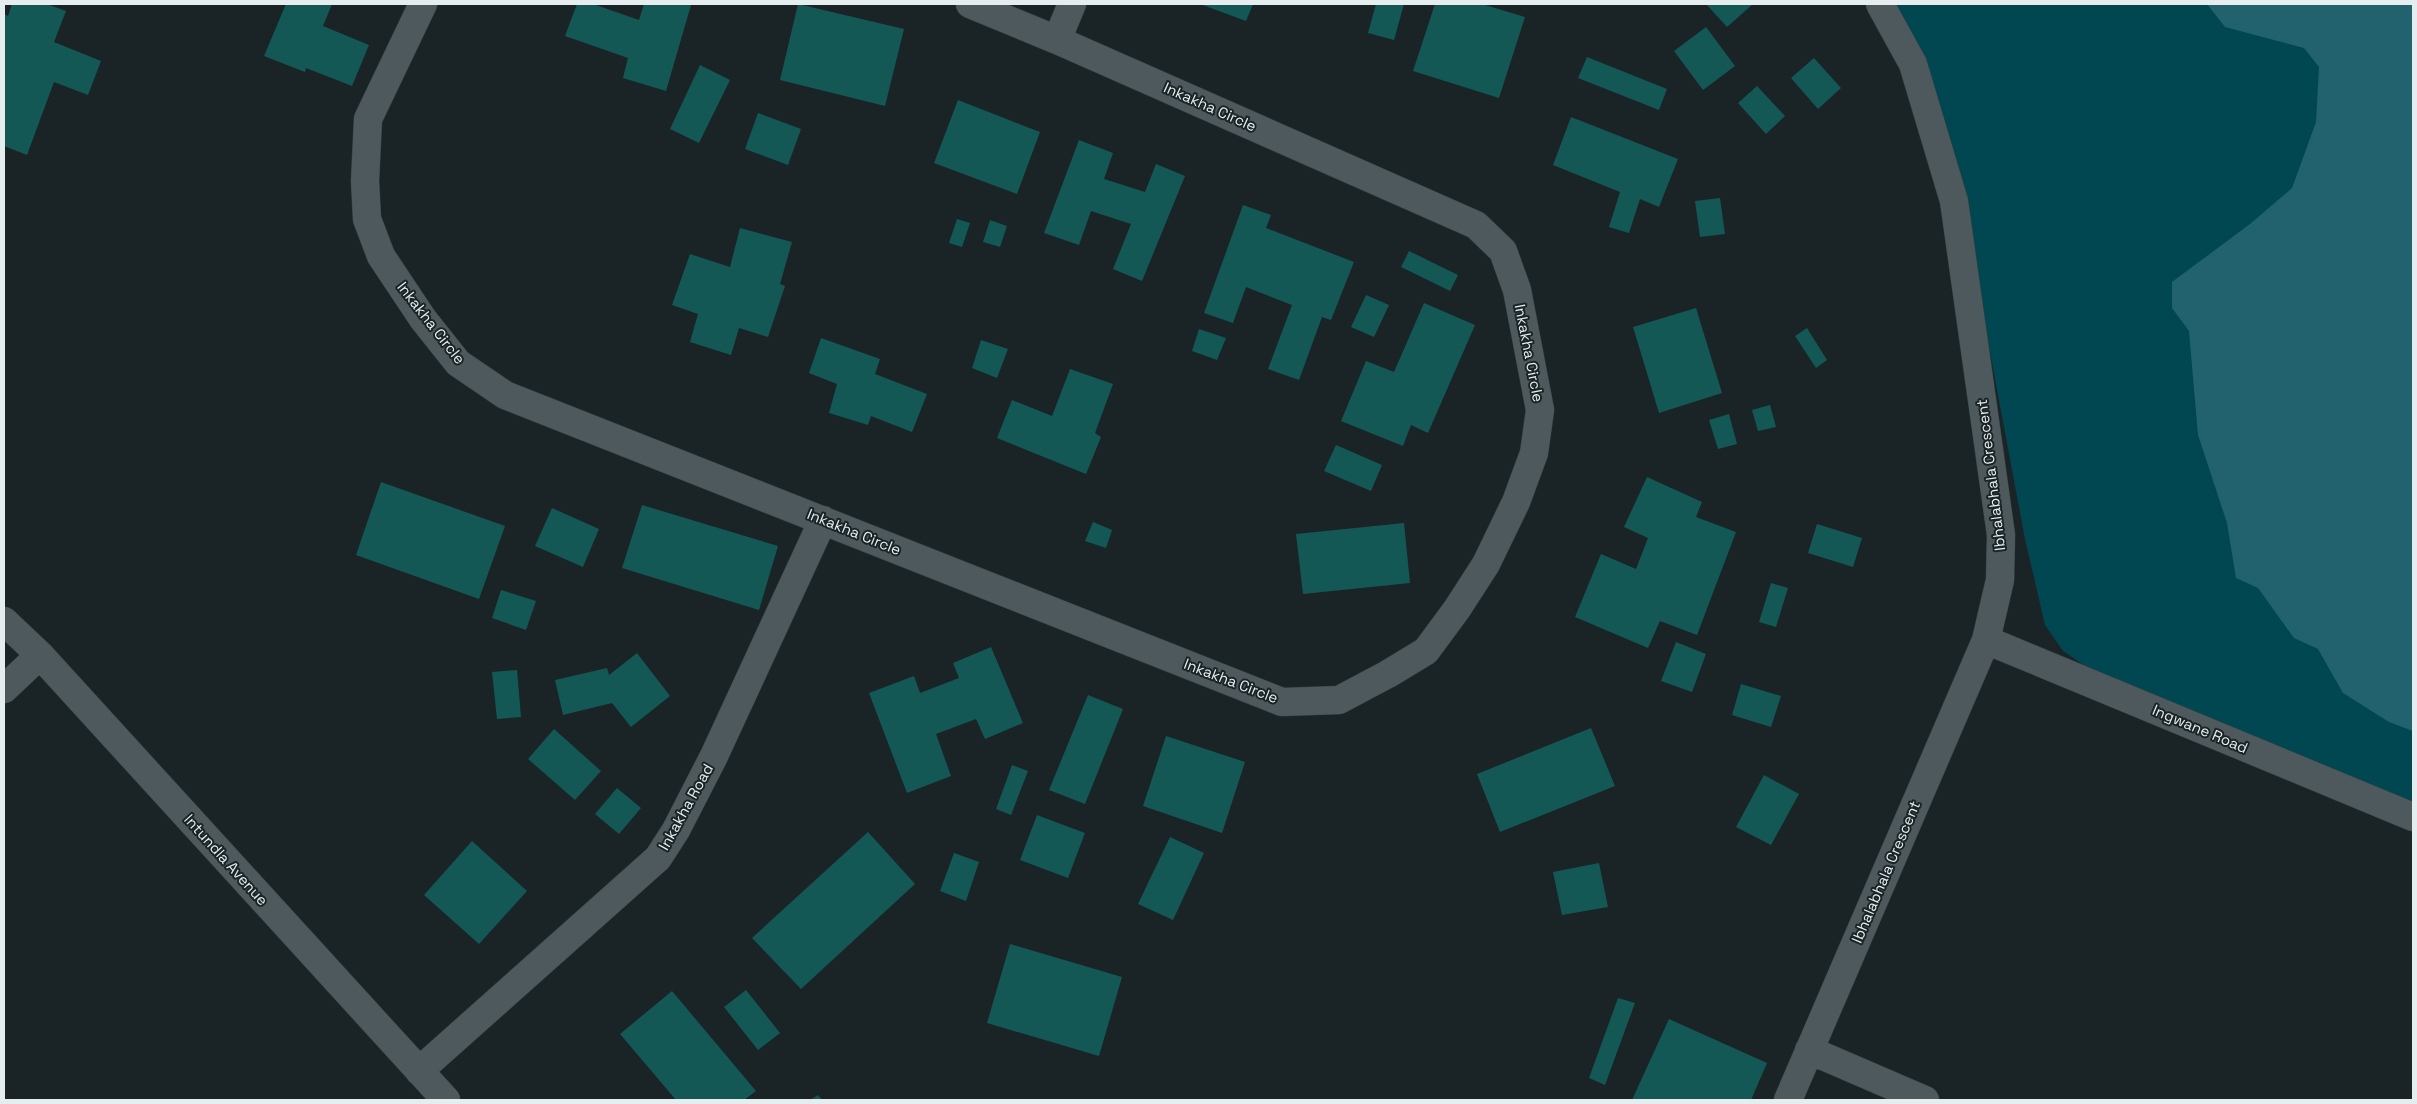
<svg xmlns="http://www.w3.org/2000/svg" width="2417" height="1104" font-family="'Space Grotesk',sans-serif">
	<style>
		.green { fill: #004752 }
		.forest { fill: #22626e }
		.building { fill: #135855 }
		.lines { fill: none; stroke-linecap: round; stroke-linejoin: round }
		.street-casing { stroke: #363f41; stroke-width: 29 }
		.street { stroke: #4d595c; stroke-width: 28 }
		.labels { text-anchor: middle; stroke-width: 4; stroke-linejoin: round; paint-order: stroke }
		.street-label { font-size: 15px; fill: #e6edee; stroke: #1a2427 }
	</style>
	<rect width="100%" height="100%" fill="#1a2427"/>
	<path class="green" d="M1889,4H2413V804L2091,670L2063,651L2045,625L2025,539L1962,203Z"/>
	<path class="forest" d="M2207,4H2413V731L2389,722L2343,693L2318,649L2294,638L2258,588L2236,578L2227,523L2198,435L2189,331L2172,308V282L2250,224L2292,188L2316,122L2319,67L2304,48L2225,27Z"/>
	<path class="building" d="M12,4H47L66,11L54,42L101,61L88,95L54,82L27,155L4,146V14L8,16Z
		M286,4H332L323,26L369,45L352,86L306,68L305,72L264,56Z
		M577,4H593L639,20L644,4L691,5L666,91L623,78L628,58L565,36Z
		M798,4L904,29L885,106L780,80Z
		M1200,4H1253L1246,21Z
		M1376,4H1404L1394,40L1368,33Z
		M1435,4H1482L1525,17L1499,98L1413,71Z
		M1706,4H1753L1727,27Z
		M1706,27L1735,66L1703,90L1674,51Z
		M1587,57L1667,89L1659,110L1578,78Z
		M1814,58L1841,88L1818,109L1791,78Z
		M700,65L730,80L699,143L670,129Z
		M1757,86L1785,116L1766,134L1738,103Z
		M958,100L1040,132L1017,194L934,163Z
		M758,113L801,129L788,165L745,149Z
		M1571,117L1678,159L1659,207L1640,199L1629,233L1609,227L1620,192L1553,165Z
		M1079,140L1113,153L1104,179L1145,192L1156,164L1185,176L1142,281L1113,269L1131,224L1091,211L1079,245L1044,233Z
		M1720,198L1725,234L1700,237L1695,201Z
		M1243,205L1271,215L1266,228L1354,262L1331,320L1322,317L1299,380L1268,369L1292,305L1246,287L1233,323L1204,313Z
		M957,219L970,223L962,247L949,243Z
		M990,220L1007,226L1000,247L983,242Z
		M740,228L792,242L780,284L785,286L768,337L739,328L731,355L690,342L698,314L672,305L690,254L730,267Z
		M1409,251L1458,275L1450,291L1401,267Z
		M1366,295L1389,305L1374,337L1351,327Z
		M1424,303L1475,325L1428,433L1411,425L1403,446L1341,421L1366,361L1394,372Z
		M1696,308L1722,393L1659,413L1633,327Z
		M1807,328L1827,360L1816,368L1795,336Z
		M1199,329L1226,338L1217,360L1192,351Z
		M821,338L880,359L875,374L927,394L912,432L871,416L868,425L829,413L837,384L809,373Z
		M981,340L1008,349L997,378L972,368Z
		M1070,369L1113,384L1095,433L1101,437L1086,474L997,438L1012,400L1052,416Z
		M1770,405L1776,427L1758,431L1752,410Z
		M1729,414L1737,444L1718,449L1709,420Z
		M1336,445L1382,465L1371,491L1324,471Z
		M1647,477L1702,502L1696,517L1736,532L1697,635L1660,621L1648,648L1575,617L1601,554L1636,569L1648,538L1624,527Z
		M381,482L505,526L479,599L356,555Z
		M642,505L778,546L759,610L622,568Z
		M552,508L599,529L583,567L535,546Z
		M1093,522L1112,530L1106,548L1085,541Z
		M1404,523L1410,583L1303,594L1296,534Z
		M1817,524L1862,538L1853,567L1808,553Z
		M1771,583L1788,588L1776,627L1759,622Z
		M501,590L536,601L526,630L492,618Z
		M1676,642L1706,654L1692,692L1661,681Z
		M991,647L1023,723L985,739L976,719L936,734L951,776L907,793L869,693L914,676L920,693L959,678L953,663Z
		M637,653L670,696L631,727L612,703L563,715L555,680L607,668L609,675Z
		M517,670L521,717L497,719L492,672Z
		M1741,684L1781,696L1771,727L1732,715Z
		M1088,695L1123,709L1085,804L1049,790Z
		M1591,728L1615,786L1500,832L1477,774Z
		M554,729L601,771L575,800L528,759Z
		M1166,736L1245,762L1222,833L1143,806Z
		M1012,765L1028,771L1011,815L996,809Z
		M1764,775L1799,794L1771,845L1736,827Z
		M617,788L641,808L619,834L595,814Z
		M1037,815L1085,833L1068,878L1020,860Z
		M868,832L915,884L801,989L752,938Z
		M1170,837L1204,853L1173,920L1138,904Z
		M472,841L527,891L479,944L424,895Z
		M954,853L979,862L966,901L940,891Z
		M1599,863L1608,907L1562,915L1553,872Z
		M1010,944L1122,977L1099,1056L987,1023Z
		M746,990L780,1033L758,1050L724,1007Z
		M672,991L756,1091L744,1100H676L620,1034Z
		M1618,998L1635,1003L1605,1085L1589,1078Z
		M1669,1019L1767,1063L1751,1100H1632Z
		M818,1095L822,1100H810Z"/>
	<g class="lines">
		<defs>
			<path id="street" d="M423,4L368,119L365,181L367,219L381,256L423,319L458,363L505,395L1282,702L1339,700L1388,674L1426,651L1457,609L1486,564L1516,502L1534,453L1540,410L1517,290L1503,251L1476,225L1057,40L970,4
				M1057,40L1072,4
				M4,621L40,655L446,1100
				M1986,640L2413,817
				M4,689L40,655
				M1809,1050L1925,1100
				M419,1071L658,858L676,830L714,756L823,520
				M1788,1100L1986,640L2000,580L2001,535L1954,201L1913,64L1880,4"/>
		</defs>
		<use href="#street" class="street-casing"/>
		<use href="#street" class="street"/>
	</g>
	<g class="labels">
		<g class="street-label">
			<text transform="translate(1210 107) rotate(24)" y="5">Inkakha Circle</text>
			<text transform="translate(431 323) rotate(52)" y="5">Inkakha Circle</text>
			<text transform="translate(1529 353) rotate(79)" y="5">Inkakha Circle</text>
			<text transform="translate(1991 475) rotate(-97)" y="5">Ibhalabhala Crescent</text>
			<text transform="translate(854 532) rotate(22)" y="5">Inkakha Circle</text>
			<text transform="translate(1231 681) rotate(21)" y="5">Inkakha Circle</text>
			<text transform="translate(2200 729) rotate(23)" y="5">Ingwane Road</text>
			<text transform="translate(686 807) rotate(-61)" y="5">Inkakha Road</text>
			<text transform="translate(226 860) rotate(48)" y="5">Intundla Avenue</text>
			<text transform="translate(1886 872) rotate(-67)" y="5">Ibhalabhala Crescent</text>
		</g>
	</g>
	<rect width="2417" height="1104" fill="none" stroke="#e6edee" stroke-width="10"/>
</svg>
